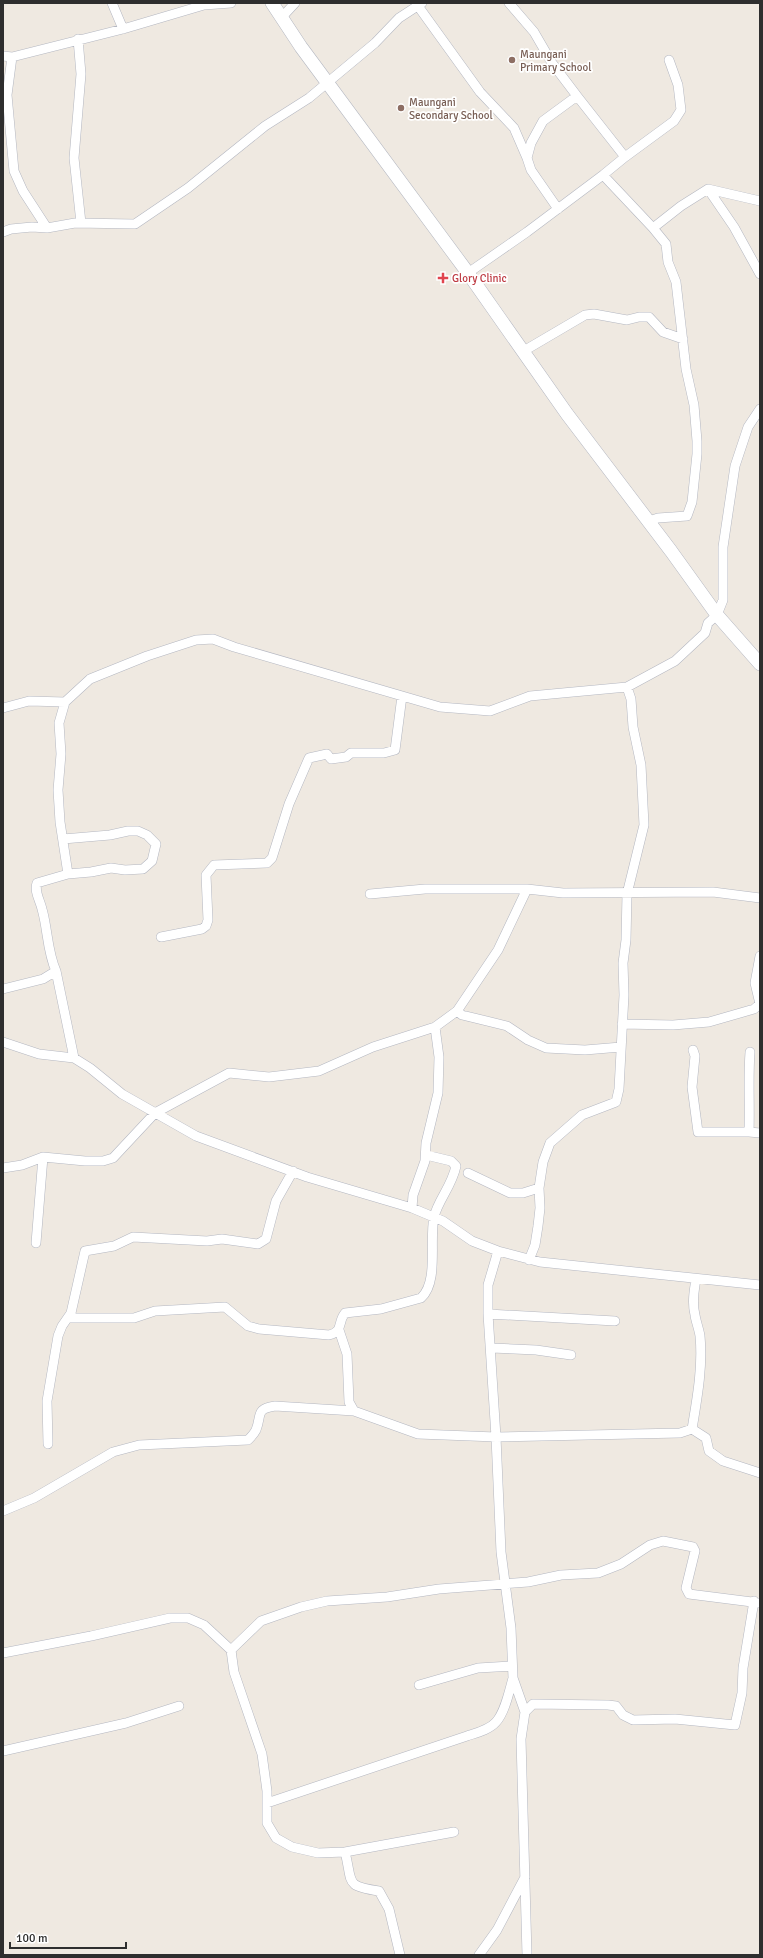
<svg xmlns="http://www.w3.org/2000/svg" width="763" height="1958" font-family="Signika,sans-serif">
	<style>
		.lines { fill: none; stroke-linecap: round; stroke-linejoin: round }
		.minor-casing { stroke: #b4b7c1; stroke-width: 10 }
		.secondary-casing { stroke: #b4b7c1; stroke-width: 14 }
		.minor { stroke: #fff; stroke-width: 9 }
		.secondary { stroke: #fff; stroke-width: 13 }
		.education-dot { fill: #8d6e63; stroke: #fff; stroke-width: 1.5 }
		.health-dot { fill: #e0444e; stroke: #fff; stroke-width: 1.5 }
		.labels { text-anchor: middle; stroke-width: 3.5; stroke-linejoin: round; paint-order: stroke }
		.education-label { font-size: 11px; fill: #785e54; stroke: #fff; text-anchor: start }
		.health-label { font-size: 11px; fill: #be3a42; stroke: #fff; text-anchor: start }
	</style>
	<rect width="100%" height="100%" fill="#efe9e1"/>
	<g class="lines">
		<defs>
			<path id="minor" d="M112,3L123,29
				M509,3L534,32L552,63L577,96L543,121L531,143L527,158L531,170L558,209
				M418,6L480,92L514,128L527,158
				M282,17L295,3
				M78,39L81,74L74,158L81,223
				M3,56L12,57L123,29L204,5L231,3
				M12,57L7,95L14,171L23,191L47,228
				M577,96L625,157
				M603,175L653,228L681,206L708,189L760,201
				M708,189L734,227L760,274
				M3,232L11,229L32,227L47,228L75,223L135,224L188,188L265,126L309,98L375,43L399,18L422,3
				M468,273L527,232L603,175L625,157L674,121L681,110L678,85L669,60
				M522,352L585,315L594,314L627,320L639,317H649L663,332L683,339
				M649,521L658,518L687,516L692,502L697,454V441L694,405L686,369L676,282L668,262L666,244L653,228
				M3,708L29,701L65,702
				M63,839L110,835L128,831H138L147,835L156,844L152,861L143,869L125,870L111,868L91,872L68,874
				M370,894L425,889H527L563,893L713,892L760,898
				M161,937L202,929L206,926L208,920L206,875L214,865L267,863L272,858L289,804L309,758L327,754L331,759L346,757L351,753H384L395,750L402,696
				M760,956L755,983L760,1004
				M56,971L74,1058
				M3,989L43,979L56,971C47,951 48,930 42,909C40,900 34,892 37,883L68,874L60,822L58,790L61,754L59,723L65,702L90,679L147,656L196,640L213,639L234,647L440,707L490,711L530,696L627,687L675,661L705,633L708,623L717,615L723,600V547L735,466L748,427L760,409
				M457,1011L498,950L527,889
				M622,1024L673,1025L709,1022L754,1009L760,1004
				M3,1042L39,1054L74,1058L90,1068L122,1094L196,1136L307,1177L412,1208L443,1221L472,1241L498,1251L540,1262L760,1285
				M693,1050L695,1056L692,1087L698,1132H749
				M750,1052C748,1079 750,1105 749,1132L760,1133
				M3,1168L22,1165L43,1157L85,1161H103L113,1158L155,1113L229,1073L269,1077L319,1071L373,1047L435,1027L457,1011L462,1015L507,1026L528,1040L546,1048L585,1050L621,1047
				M468,1173L510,1193H523L539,1188
				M412,1208L413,1195L425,1161L426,1143L438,1093L439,1057L435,1027
				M36,1243L43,1157
				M498,1251L488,1285V1314L496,1437L501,1552L511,1628L513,1678L525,1712L521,1739L527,1955
				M529,1260L535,1245L538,1226L540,1208L539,1188L543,1162L550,1143L582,1115L616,1102L619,1089L624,995L623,963L626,940L627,894L644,825L641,765L633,727L631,699L627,687
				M488,1314L615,1321
				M69,1318H134L155,1311L225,1307L248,1326L259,1329L329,1335C344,1331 337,1323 345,1313L381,1309L421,1298C439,1282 429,1240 434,1217C438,1200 452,1186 456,1166L451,1161L426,1155
				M339,1330L347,1354L349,1402L354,1411L418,1434L496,1437L680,1433L692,1429L706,1438L709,1451L723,1461L760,1473
				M491,1348L536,1350L571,1355
				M692,1429C697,1399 703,1367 700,1336C699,1329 696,1322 695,1315C692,1303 694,1291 696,1279
				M48,1444L47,1401L58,1336L62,1326L71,1313L85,1251L114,1246L133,1237L207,1241L222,1239L258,1244L266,1239L276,1201L293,1171
				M3,1511L34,1498L113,1452L139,1445L248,1440C251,1437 254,1434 256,1430C262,1415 255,1409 275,1406L354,1411
				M231,1650L261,1621L301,1607L327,1601L387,1597L439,1589L528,1582L561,1575L598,1573L621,1564L650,1545L663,1541L693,1547L695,1551L686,1588L689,1594L760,1603
				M3,1653L91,1636L170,1618H188L204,1625L231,1650L234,1672L262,1754L267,1791V1823L276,1838L292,1847L318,1853L345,1852C353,1883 344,1886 379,1891L389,1909L400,1955
				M419,1685L478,1668L512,1666
				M525,1712L533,1704L608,1705L616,1706L623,1715L633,1720L675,1719L735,1725L742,1693L743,1668L754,1601
				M3,1751L126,1723L179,1706
				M267,1803L467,1736C476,1733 489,1730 496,1722C505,1712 509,1692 513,1678
				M345,1852L454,1832
				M479,1955L497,1930L525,1877"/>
			<path id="secondary" d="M272,3L301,47L468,273L567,414L671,551L717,615L760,664"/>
		</defs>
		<use href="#minor" class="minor-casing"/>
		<use href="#secondary" class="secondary-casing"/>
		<use href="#minor" class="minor"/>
		<use href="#secondary" class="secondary"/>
	</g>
	<g class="education-dot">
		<circle cx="512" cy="60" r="4"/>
		<circle cx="401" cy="108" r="4"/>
	</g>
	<path class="health-dot" d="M441 272h4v4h4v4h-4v4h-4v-4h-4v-4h4z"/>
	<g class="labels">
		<g class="education-label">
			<text x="520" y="58">Maungani<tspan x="520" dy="13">Primary School</tspan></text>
			<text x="409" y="106">Maungani<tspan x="409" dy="13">Secondary School</tspan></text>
		</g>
		<g class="health-label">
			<text x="452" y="282">Glory Clinic</text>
		</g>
	</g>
	<rect width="763" height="1958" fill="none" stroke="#2e2e2e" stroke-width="8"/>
	<path d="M10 1942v6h116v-6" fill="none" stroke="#2e2e2e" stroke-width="2"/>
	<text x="16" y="1942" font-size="12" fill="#2e2e2e" stroke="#ffffff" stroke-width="3" paint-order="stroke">100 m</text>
</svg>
